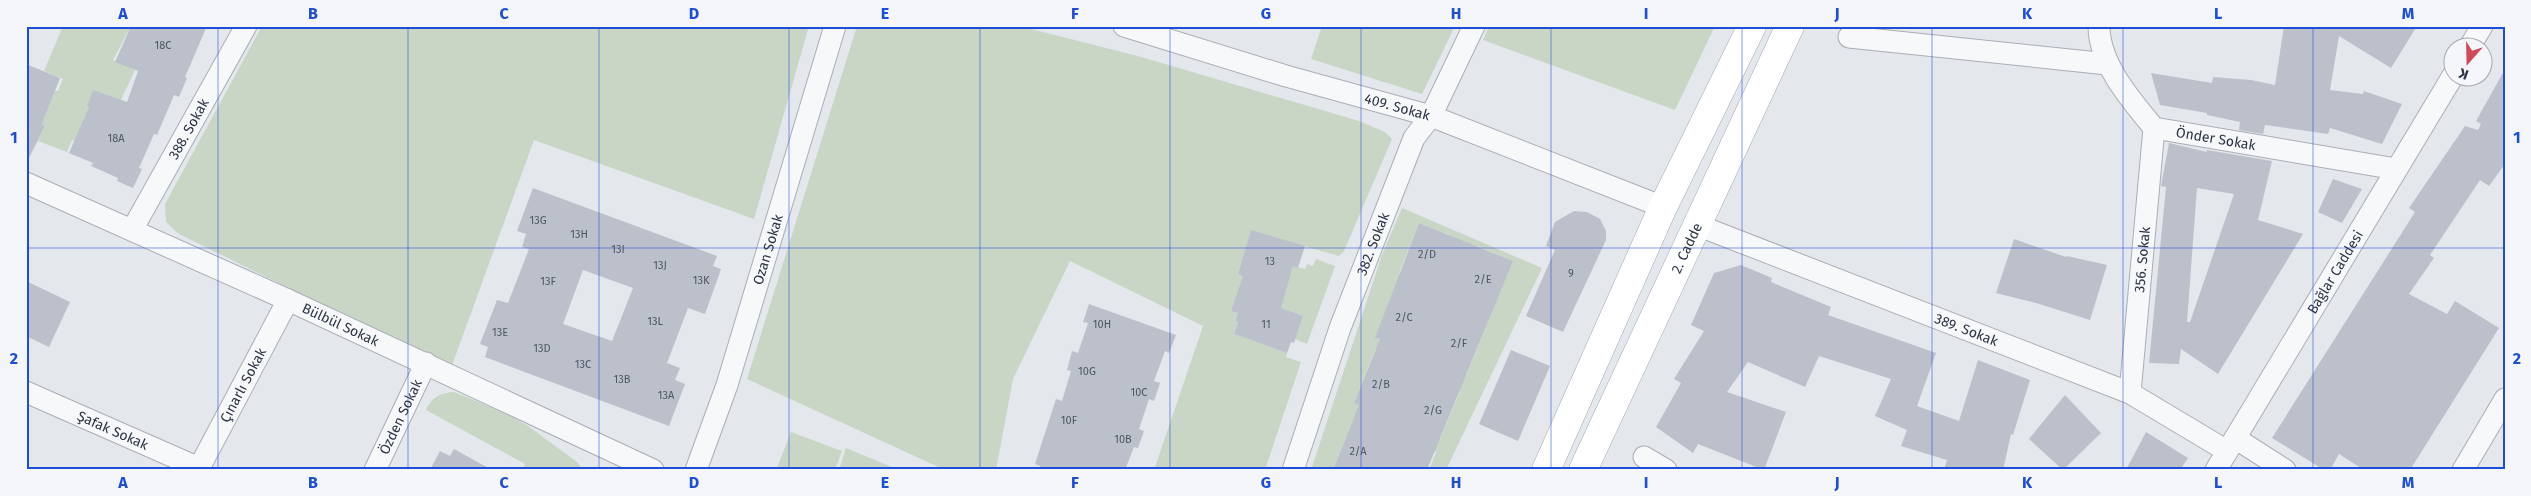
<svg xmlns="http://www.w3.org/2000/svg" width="2531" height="496" font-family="'Fira Sans',sans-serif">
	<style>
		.green { fill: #c9d6c5 }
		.building { fill: #bbc0ca; fill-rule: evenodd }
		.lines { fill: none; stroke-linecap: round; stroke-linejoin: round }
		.minor-casing { stroke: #a9aeb7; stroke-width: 23 }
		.major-casing { stroke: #a3abb8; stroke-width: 29 }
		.minor { stroke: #f7f8fa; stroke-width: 21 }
		.major { stroke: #fff; stroke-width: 28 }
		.grid { fill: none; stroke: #1d4ed8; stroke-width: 1; stroke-opacity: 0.55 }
		.labels { text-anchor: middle; stroke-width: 4.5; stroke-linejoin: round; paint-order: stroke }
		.number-label { font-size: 11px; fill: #4f5766 }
		.street-label { font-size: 14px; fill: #2b3445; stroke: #f4f6f9 }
		.neatline { fill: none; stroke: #1d4ed8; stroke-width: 2 }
		.grid-label { font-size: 16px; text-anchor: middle; font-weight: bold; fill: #1d4ed8 }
	</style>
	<rect width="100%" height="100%" fill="#e4e7ec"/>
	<path class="green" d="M63,26H131L113,60L135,70L120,102L93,91L87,106L89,107L75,141L72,140L67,152L38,141L45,126L42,124L55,91H58L63,79L44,71Z
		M262,26H809L754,219L534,140L451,368L179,234L166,222L165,204Z
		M857,26H1019L1138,56L1359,121L1385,132L1392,139L1344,251L1339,256L1251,231L1238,274L1286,289L1293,266L1305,269L1307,264L1313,266L1316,259L1335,266L1307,344L1295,339L1303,316L1237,294L1231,311L1238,313L1235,321L1238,322L1234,334L1287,353L1286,357L1301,362L1265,470H1154L1203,326L1070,261L1013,379L996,470H945L747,379Z
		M1322,26H1455L1422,94L1311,59Z
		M1489,26H1715L1675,110L1483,40Z
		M1402,208L1542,268L1446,470H1429L1436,452L1408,440L1440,439L1460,391L1430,379L1466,376L1486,327L1454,313L1491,312L1513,261L1477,246L1472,257L1452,236L1419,223L1399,273L1427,284L1376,338L1403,349L1400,359L1375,350L1354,403L1383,415L1377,431L1352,422L1333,470H1311L1382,255Z
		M454,392L503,412L528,426L577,462L583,470H523L525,464L426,410C432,397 440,393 454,392Z
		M791,432L842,451L835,470L777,468Z
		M846,448L899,470H839Z"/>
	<path class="building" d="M131,26H207L185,77L187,78L179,97L174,95L157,135L154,134L139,168L142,169L133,188L117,181L118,178L91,166L93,163L69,153L89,107L87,106L93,90L127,102L138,71L115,62Z
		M2284,26H2417L2391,68L2339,36L2330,90L2363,94L2364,91L2402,104L2382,144L2330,128L2328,134L2265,125L2263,134L2239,130L2240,122L2207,115V113L2160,105L2151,73L2212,83L2213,77L2251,80L2275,85Z
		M26,64L60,78L42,124L45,126L27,162Z
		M2505,69V164L2489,186L2480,180L2430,255L2434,258L2409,294L2447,314L2455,301L2499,328L2410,470H2364L2339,454L2330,470H2324L2272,438L2415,212L2409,208L2465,126L2478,130L2481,124L2476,121Z
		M2169,143L2207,152V150L2272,161L2258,220L2303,234L2218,374L2181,349L2179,364L2149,363L2166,187L2161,186ZM2197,188L2234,194L2190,322H2187Z
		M2333,179L2362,189L2342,223L2318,212Z
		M533,188L717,256L713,266L721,269L705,314L688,308L667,363L680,368L675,380L685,384L669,426L485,357L488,347L480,344L497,300L508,303L529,249L522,247L526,234L517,231ZM583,270L633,288L612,341L563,324Z
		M1574,211L1587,212L1600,219L1606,231V240L1563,332L1526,316L1555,250L1546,246L1555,222Z
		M1419,223L1513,261L1427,470H1333L1359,405L1354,403L1380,339L1375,338Z
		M1251,230L1305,246L1298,268L1293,266L1281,308L1303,316L1294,343L1291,342L1287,353L1234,334L1238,322L1235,321L1238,313L1231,311L1243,276L1238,274Z
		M2014,239L2066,257L2067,256L2107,265L2090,320L2036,303L1996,293Z
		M1741,265L1772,278L1771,282L1831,307L1828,315L1936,353L1917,406L1959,421L1978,360L2030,380L2013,435L2011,434L2003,470H1944L1947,460L1901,446L1907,430L1875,416L1891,379L1819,356L1805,387L1748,362L1727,392L1786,412L1764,470L1698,444L1693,453L1656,427L1681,383L1674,379L1704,331L1691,325L1714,273Z
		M26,281L70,302L49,347L26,336Z
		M1089,304L1176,335L1169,353L1165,351L1154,381L1160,383L1154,401L1149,399L1139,429L1144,431L1138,448L1134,447L1125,470H1039L1040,466L1035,464L1056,399L1062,401L1071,371L1067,370L1072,351L1078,353L1088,323L1083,322Z
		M1511,350L1550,366L1518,441L1479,424Z
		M2065,395L2101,433L2063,470L2029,439Z
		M2146,432L2188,458L2180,470H2126Z
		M454,449L492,470H430L440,451L450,456Z"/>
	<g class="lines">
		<defs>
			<g id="minor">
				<path id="s1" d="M1124,26L1286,76L1431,116L1663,207"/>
				<path id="s2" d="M2099,26C2099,64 2131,100 2154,128L2396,169"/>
				<path d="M1849,37L2108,64"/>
				<path d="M2469,48L2482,26"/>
				<path id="s3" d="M26,183L288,300L653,470"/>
				<path id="s4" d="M1697,225L2130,393L2227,451"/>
				<path id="s5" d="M132,230L246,26"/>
				<path id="s6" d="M26,392L199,468"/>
				<path id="s7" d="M2130,393L2154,128"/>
				<path d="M2235,438L2285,470"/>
				<path d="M1644,457L1666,470"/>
				<path id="s8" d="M198,470L288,300"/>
				<path id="s9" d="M375,470L426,363"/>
				<path id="s10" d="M696,470L727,385L835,26"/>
				<path id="s11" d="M1293,470L1340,328L1414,138L1431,116L1474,26"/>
				<path id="s12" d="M2216,470L2454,74"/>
				<path d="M2463,470L2505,399"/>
			</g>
			<g id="major">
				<path d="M1546,470L1663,207L1752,26"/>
				<path id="s13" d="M1583,470L1790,26"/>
			</g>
		</defs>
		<use href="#minor" class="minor-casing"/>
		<use href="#major" class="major-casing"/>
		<use href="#minor" class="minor"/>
		<use href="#major" class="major"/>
	</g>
	<path class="grid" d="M218,26V470M408,26V470M599,26V470M789,26V470M980,26V470M1170,26V470M1361,26V470M1551,26V470M1742,26V470M1932,26V470M2123,26V470M2313,26V470M26,248H2505"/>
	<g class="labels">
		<g class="number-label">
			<text x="163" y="49">18C</text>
			<text x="116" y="142">18A</text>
			<text x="538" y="224">13G</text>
			<text x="579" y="238">13H</text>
			<text x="618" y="253">13I</text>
			<text x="1427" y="258">2/D</text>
			<text x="1270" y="265">13</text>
			<text x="660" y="269">13J</text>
			<text x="1571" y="277">9</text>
			<text x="1483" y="283">2/E</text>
			<text x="701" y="284">13K</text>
			<text x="548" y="285">13F</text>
			<text x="1404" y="321">2/C</text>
			<text x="655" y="325">13L</text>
			<text x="1102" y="328">10H</text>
			<text x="1266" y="328">11</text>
			<text x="500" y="336">13E</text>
			<text x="1459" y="347">2/F</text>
			<text x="542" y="352">13D</text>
			<text x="583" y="368">13C</text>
			<text x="1087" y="375">10G</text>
			<text x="622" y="383">13B</text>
			<text x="1381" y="388">2/B</text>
			<text x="1139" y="396">10C</text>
			<text x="666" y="399">13A</text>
			<text x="1433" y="414">2/G</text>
			<text x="1069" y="424">10F</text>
			<text x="1123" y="443">10B</text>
			<text x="1358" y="455">2/A</text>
		</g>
		<g class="street-label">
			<text dy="5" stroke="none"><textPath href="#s1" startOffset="285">409. Sokak</textPath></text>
			<text dy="5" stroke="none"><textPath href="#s5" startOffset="116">388. Sokak</textPath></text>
			<text dy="5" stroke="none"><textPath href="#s2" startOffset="181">Önder Sokak</textPath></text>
			<text dy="5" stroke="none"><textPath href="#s11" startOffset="240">382. Sokak</textPath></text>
			<text dy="5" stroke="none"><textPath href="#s13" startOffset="245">2. Cadde</textPath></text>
			<text dy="5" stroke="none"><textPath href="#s10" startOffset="232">Ozan Sokak</textPath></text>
			<text dy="5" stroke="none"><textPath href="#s7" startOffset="134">356. Sokak</textPath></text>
			<text dy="5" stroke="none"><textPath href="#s12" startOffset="231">Bağlar Caddesi</textPath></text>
			<text dy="5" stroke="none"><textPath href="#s3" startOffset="345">Bülbül Sokak</textPath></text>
			<text dy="5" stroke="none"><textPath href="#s4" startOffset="289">389. Sokak</textPath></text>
			<text dy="5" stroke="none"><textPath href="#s8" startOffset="96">Çınarlı Sokak</textPath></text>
			<text dy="5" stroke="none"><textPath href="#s9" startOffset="59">Özden Sokak</textPath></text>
			<text dy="5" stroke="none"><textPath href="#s6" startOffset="95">Şafak Sokak</textPath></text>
		</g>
	</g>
	<rect width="2531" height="496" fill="none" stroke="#f4f6f9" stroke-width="55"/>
	<g transform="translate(2468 62) rotate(200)"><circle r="24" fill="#f4f6f9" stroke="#a4a8b1"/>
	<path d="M0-4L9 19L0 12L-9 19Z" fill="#d1495b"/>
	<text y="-8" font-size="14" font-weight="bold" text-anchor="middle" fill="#2b3445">K</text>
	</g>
	<rect x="28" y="28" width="2476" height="440" class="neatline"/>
	<g class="grid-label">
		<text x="123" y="19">A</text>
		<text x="313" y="19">B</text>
		<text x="504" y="19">C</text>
		<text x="694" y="19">D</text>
		<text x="885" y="19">E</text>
		<text x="1075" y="19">F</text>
		<text x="1266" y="19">G</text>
		<text x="1456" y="19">H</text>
		<text x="1646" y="19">I</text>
		<text x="1837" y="19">J</text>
		<text x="2027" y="19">K</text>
		<text x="2218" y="19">L</text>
		<text x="2408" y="19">M</text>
		<text x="14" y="143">1</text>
		<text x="2517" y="143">1</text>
		<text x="14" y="364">2</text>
		<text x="2517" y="364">2</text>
		<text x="123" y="488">A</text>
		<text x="313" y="488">B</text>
		<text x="504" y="488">C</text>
		<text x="694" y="488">D</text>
		<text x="885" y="488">E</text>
		<text x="1075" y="488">F</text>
		<text x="1266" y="488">G</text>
		<text x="1456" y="488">H</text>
		<text x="1646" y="488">I</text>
		<text x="1837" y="488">J</text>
		<text x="2027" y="488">K</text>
		<text x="2218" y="488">L</text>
		<text x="2408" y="488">M</text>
	</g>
</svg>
